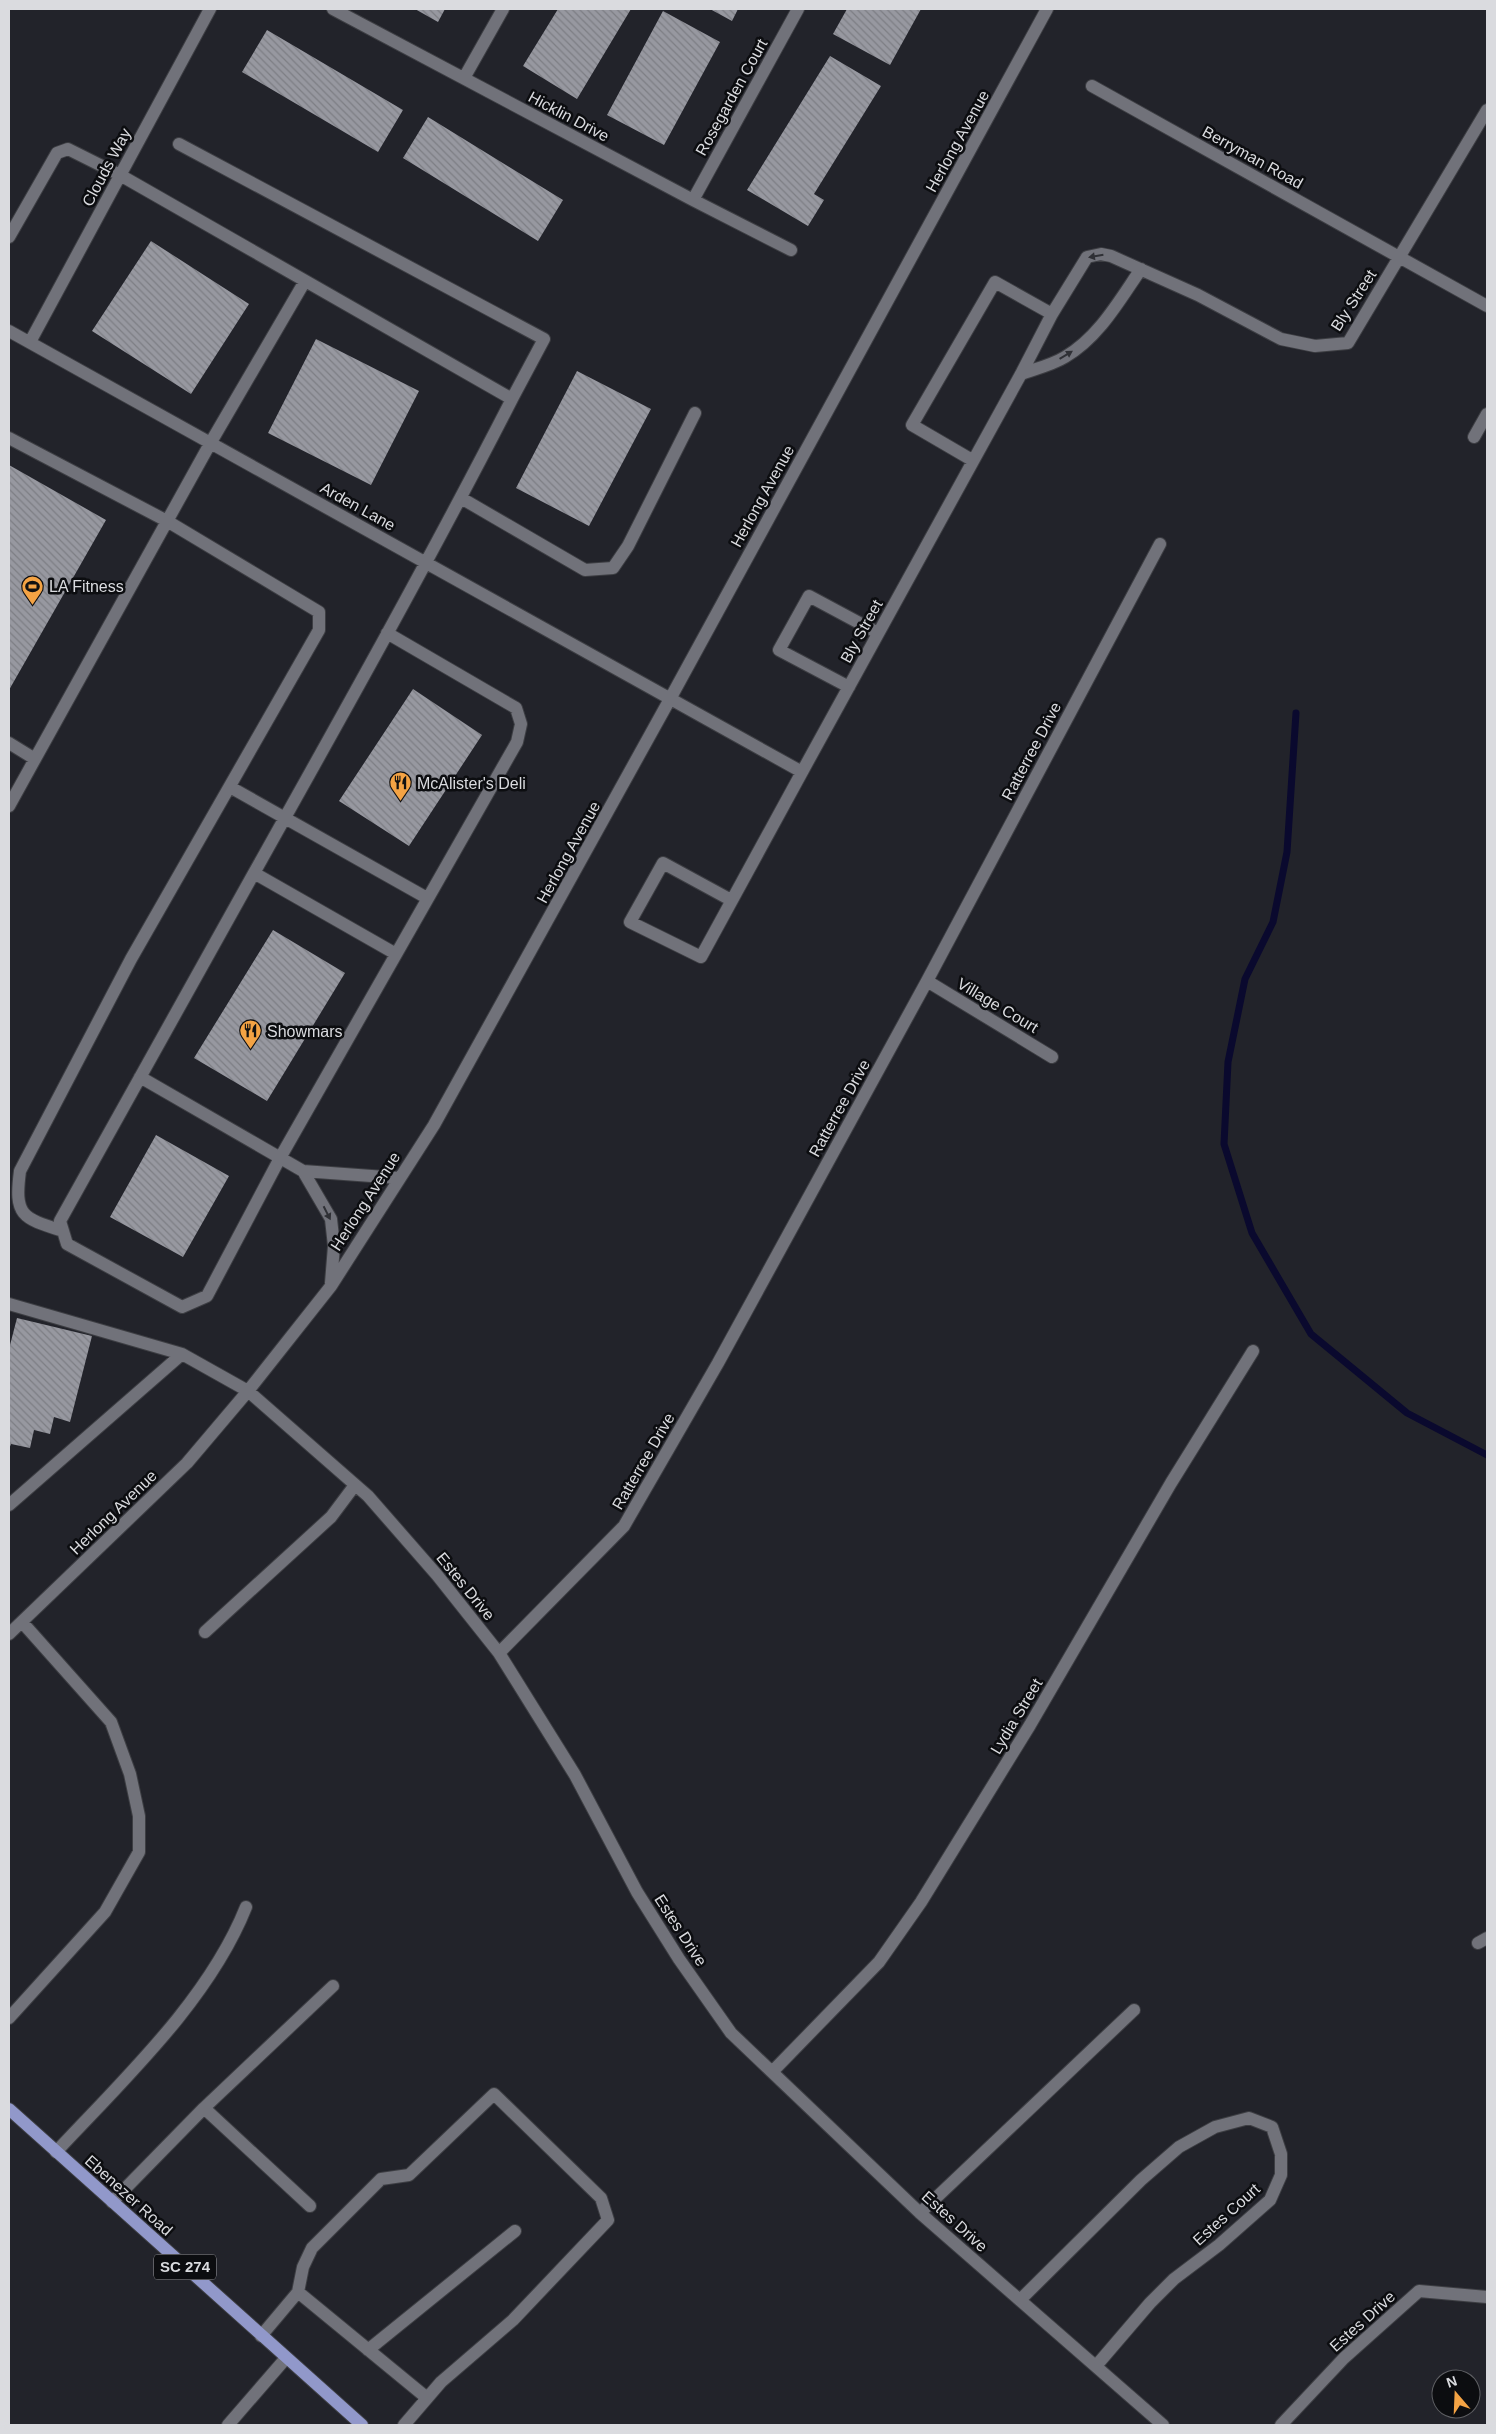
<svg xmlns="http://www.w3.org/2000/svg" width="1496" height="2434" font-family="Arial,sans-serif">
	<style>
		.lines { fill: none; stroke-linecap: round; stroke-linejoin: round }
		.stream { stroke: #0a092e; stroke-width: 7 }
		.building { fill: url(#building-back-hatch) }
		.minor-casing { stroke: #3d3e43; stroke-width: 14 }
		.major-casing { stroke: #3d3e43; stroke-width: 14 }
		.minor { stroke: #71727a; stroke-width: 12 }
		.major { stroke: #9198ca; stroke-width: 12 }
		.oneway { fill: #2f3035 }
		.labels { text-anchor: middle; stroke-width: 5; stroke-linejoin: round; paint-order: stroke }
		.shield { fill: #0c0d10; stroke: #9c9da1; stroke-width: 1 }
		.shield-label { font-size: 15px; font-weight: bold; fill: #dadbdf }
		.street-label { font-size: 16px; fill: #dadbdf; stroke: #0c0d10 }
		.poi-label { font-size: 16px; fill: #dadbdf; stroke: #0c0d10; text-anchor: start }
	</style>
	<defs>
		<pattern id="building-back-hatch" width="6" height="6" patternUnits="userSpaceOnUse" patternTransform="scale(1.25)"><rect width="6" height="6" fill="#9798a0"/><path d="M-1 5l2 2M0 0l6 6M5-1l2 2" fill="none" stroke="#7d7e84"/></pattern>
	</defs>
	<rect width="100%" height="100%" fill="#22232a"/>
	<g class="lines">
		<path class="stream" d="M1296,713L1287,852L1273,922L1245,979L1228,1062L1224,1144L1252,1233L1311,1334L1407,1413L1487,1455"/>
	</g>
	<path class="building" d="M415,9H445L438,22Z
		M558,9H631L577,99L523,66Z
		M710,9H738L732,21Z
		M847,9H921L890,65L833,34Z
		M663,11L720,42L664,145L607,115Z
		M267,30L403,110L378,152L242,72Z
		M830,56L881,86L814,194L824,200L808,226L747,190Z
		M428,117L563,200L538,241L403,158Z
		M151,241L249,304L191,394L92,331Z
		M316,339L419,391L371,485L268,433Z
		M577,371L651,409L589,526L516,488Z
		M9,465L106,520L9,690Z
		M413,689L482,735L409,846L339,801Z
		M273,930L345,973L267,1101L194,1058Z
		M156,1135L229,1176L183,1257L110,1217Z
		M17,1318L92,1336L70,1422L54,1417L50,1434L34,1430L30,1448L11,1444L9,1449V1349Z"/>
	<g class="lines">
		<defs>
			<path id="minor" d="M333,9L693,200L791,250
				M464,78L503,9
				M1092,86L1487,306
				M179,144L544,339L512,399
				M693,200L798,9
				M9,237L57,153L68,149L120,175L512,399C430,559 342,716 254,873L60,1221L67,1244L182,1307L207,1296L280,1158L517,742L521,724L516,708L387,633
				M9,331L802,772L1021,374L1052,314L1087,257L1101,254L1111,256L1198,295L1281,339L1315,346L1348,343L1487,110
				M30,342L210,9
				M1021,374C1035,369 1052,365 1065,357C1099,337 1119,301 1141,269
				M1474,437L1487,414
				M9,438L167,521L319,612V630L131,959L20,1171C14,1216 22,1218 63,1231
				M972,460L912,425L995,282L1052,314
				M461,498L585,570L613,568L628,546L695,413
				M849,687L779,650L809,596L878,633
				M9,743L35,759L9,806
				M35,759L211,442L305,281
				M230,787L427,898
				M254,873L396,954
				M731,900L663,863L630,922L701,957L802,772
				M927,981L1052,1057
				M140,1077L303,1171L399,1178
				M303,1171L331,1219L334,1246L331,1283
				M9,1304L182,1354L248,1391L368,1496L437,1575L499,1653L575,1775L637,1892L679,1959L731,2033L920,2213L1163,2425
				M9,1505L182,1354
				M205,1632L331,1517L355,1485
				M9,1634L187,1463L248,1391L331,1286L434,1125L670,699L1047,9
				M499,1653L624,1526L718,1363L927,981L1160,544
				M1478,1943L1487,1938
				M9,2018L105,1912L139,1852V1816L130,1774L111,1722L22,1622
				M772,2072L879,1962L921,1902L1030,1725L1171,1483L1253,1351
				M204,2108L310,2206
				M56,2152C123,2080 209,2000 246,1907
				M112,2202L204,2108L333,1986
				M920,2213L1134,2010
				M298,2292L427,2398
				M1020,2300L1141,2180L1179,2147L1215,2127L1249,2118L1272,2127L1281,2154V2175L1270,2200L1219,2245L1174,2279L1150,2303L1096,2366
				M261,2336L298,2292L303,2267L312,2248L381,2179L409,2175L494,2094L601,2198L608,2220L513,2320L441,2382L404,2425
				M368,2350L515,2231
				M228,2425L286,2358
				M1281,2425L1344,2358L1419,2291L1487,2297"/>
			<path id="major" d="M9,2109L362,2425"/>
		</defs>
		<use href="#minor" class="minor-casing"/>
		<use href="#major" class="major-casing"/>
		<use href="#minor" class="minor"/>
		<use href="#major" class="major"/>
	</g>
	<defs><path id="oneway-solid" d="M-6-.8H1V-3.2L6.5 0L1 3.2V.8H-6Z" transform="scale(1.25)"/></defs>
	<g class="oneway">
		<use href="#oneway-solid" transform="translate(1096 256) rotate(170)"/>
		<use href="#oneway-solid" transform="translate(1066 355) rotate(-31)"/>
		<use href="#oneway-solid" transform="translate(327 1213) rotate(63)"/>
	</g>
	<defs>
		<symbol id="stadium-pin" viewBox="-11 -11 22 30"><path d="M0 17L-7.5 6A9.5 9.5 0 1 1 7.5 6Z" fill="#f4a344" stroke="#0c0d10"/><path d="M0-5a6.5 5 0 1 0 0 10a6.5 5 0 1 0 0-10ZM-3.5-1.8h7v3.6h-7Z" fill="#111"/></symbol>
		<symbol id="restaurant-pin" viewBox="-11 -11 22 30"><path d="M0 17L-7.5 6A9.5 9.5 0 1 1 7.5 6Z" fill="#f4a344" stroke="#0c0d10"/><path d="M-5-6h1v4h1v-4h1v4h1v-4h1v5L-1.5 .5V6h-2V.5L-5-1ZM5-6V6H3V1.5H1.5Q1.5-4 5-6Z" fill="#111"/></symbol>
	</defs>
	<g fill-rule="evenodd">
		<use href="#stadium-pin" x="20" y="574" width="25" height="34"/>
		<use href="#restaurant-pin" x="388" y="770" width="25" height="34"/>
		<use href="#restaurant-pin" x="238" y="1018" width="25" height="34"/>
	</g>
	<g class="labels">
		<rect class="shield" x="154" y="2254.5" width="62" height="25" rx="4"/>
		<g class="shield-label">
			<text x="185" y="2272">SC 274</text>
		</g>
		<g class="street-label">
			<text transform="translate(731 97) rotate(-61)" y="6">Rosegarden Court</text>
			<text transform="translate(569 116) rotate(28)" y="6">Hicklin Drive</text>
			<text transform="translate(957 141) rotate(-61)" y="6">Herlong Avenue</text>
			<text transform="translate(1253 157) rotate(29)" y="6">Berryman Road</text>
			<text transform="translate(106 167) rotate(-62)" y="6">Clouds Way</text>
			<text transform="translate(1353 300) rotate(-57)" y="6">Bly Street</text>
			<text transform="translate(762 496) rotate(-61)" y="6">Herlong Avenue</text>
			<text transform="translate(358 506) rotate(29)" y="6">Arden Lane</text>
			<text transform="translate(861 631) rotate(-61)" y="6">Bly Street</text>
			<text transform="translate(1031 751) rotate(-62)" y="6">Ratterree Drive</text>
			<text transform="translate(568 852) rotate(-61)" y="6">Herlong Avenue</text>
			<text transform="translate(998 1005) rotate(31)" y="6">Village Court</text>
			<text transform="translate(839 1108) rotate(-61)" y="6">Ratterree Drive</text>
			<text transform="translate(365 1201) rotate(-57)" y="6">Herlong Avenue</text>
			<text transform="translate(643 1461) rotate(-60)" y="6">Ratterree Drive</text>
			<text transform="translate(113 1512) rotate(-44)" y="6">Herlong Avenue</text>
			<text transform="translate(466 1586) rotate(51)" y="6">Estes Drive</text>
			<text transform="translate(1016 1716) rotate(-59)" y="6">Lydia Street</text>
			<text transform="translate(681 1930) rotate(57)" y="6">Estes Drive</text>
			<text transform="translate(129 2195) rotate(42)" y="6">Ebenezer Road</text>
			<text transform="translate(1226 2214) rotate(-42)" y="6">Estes Court</text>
			<text transform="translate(955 2221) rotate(42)" y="6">Estes Drive</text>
			<text transform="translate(1362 2321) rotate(-42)" y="6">Estes Drive</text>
		</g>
		<g class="poi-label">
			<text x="49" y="592">LA Fitness</text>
			<text x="417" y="789">McAlister's Deli</text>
			<text x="267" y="1037">Showmars</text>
		</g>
	</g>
	<rect width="1496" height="2434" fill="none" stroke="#dadbdf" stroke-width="20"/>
	<g transform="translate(1456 2394) rotate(341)"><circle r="24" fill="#0c0d10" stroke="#5e5f63"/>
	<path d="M0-4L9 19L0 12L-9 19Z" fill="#f4a344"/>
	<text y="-8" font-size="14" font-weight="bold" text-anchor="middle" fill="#dadbdf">N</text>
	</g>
</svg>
